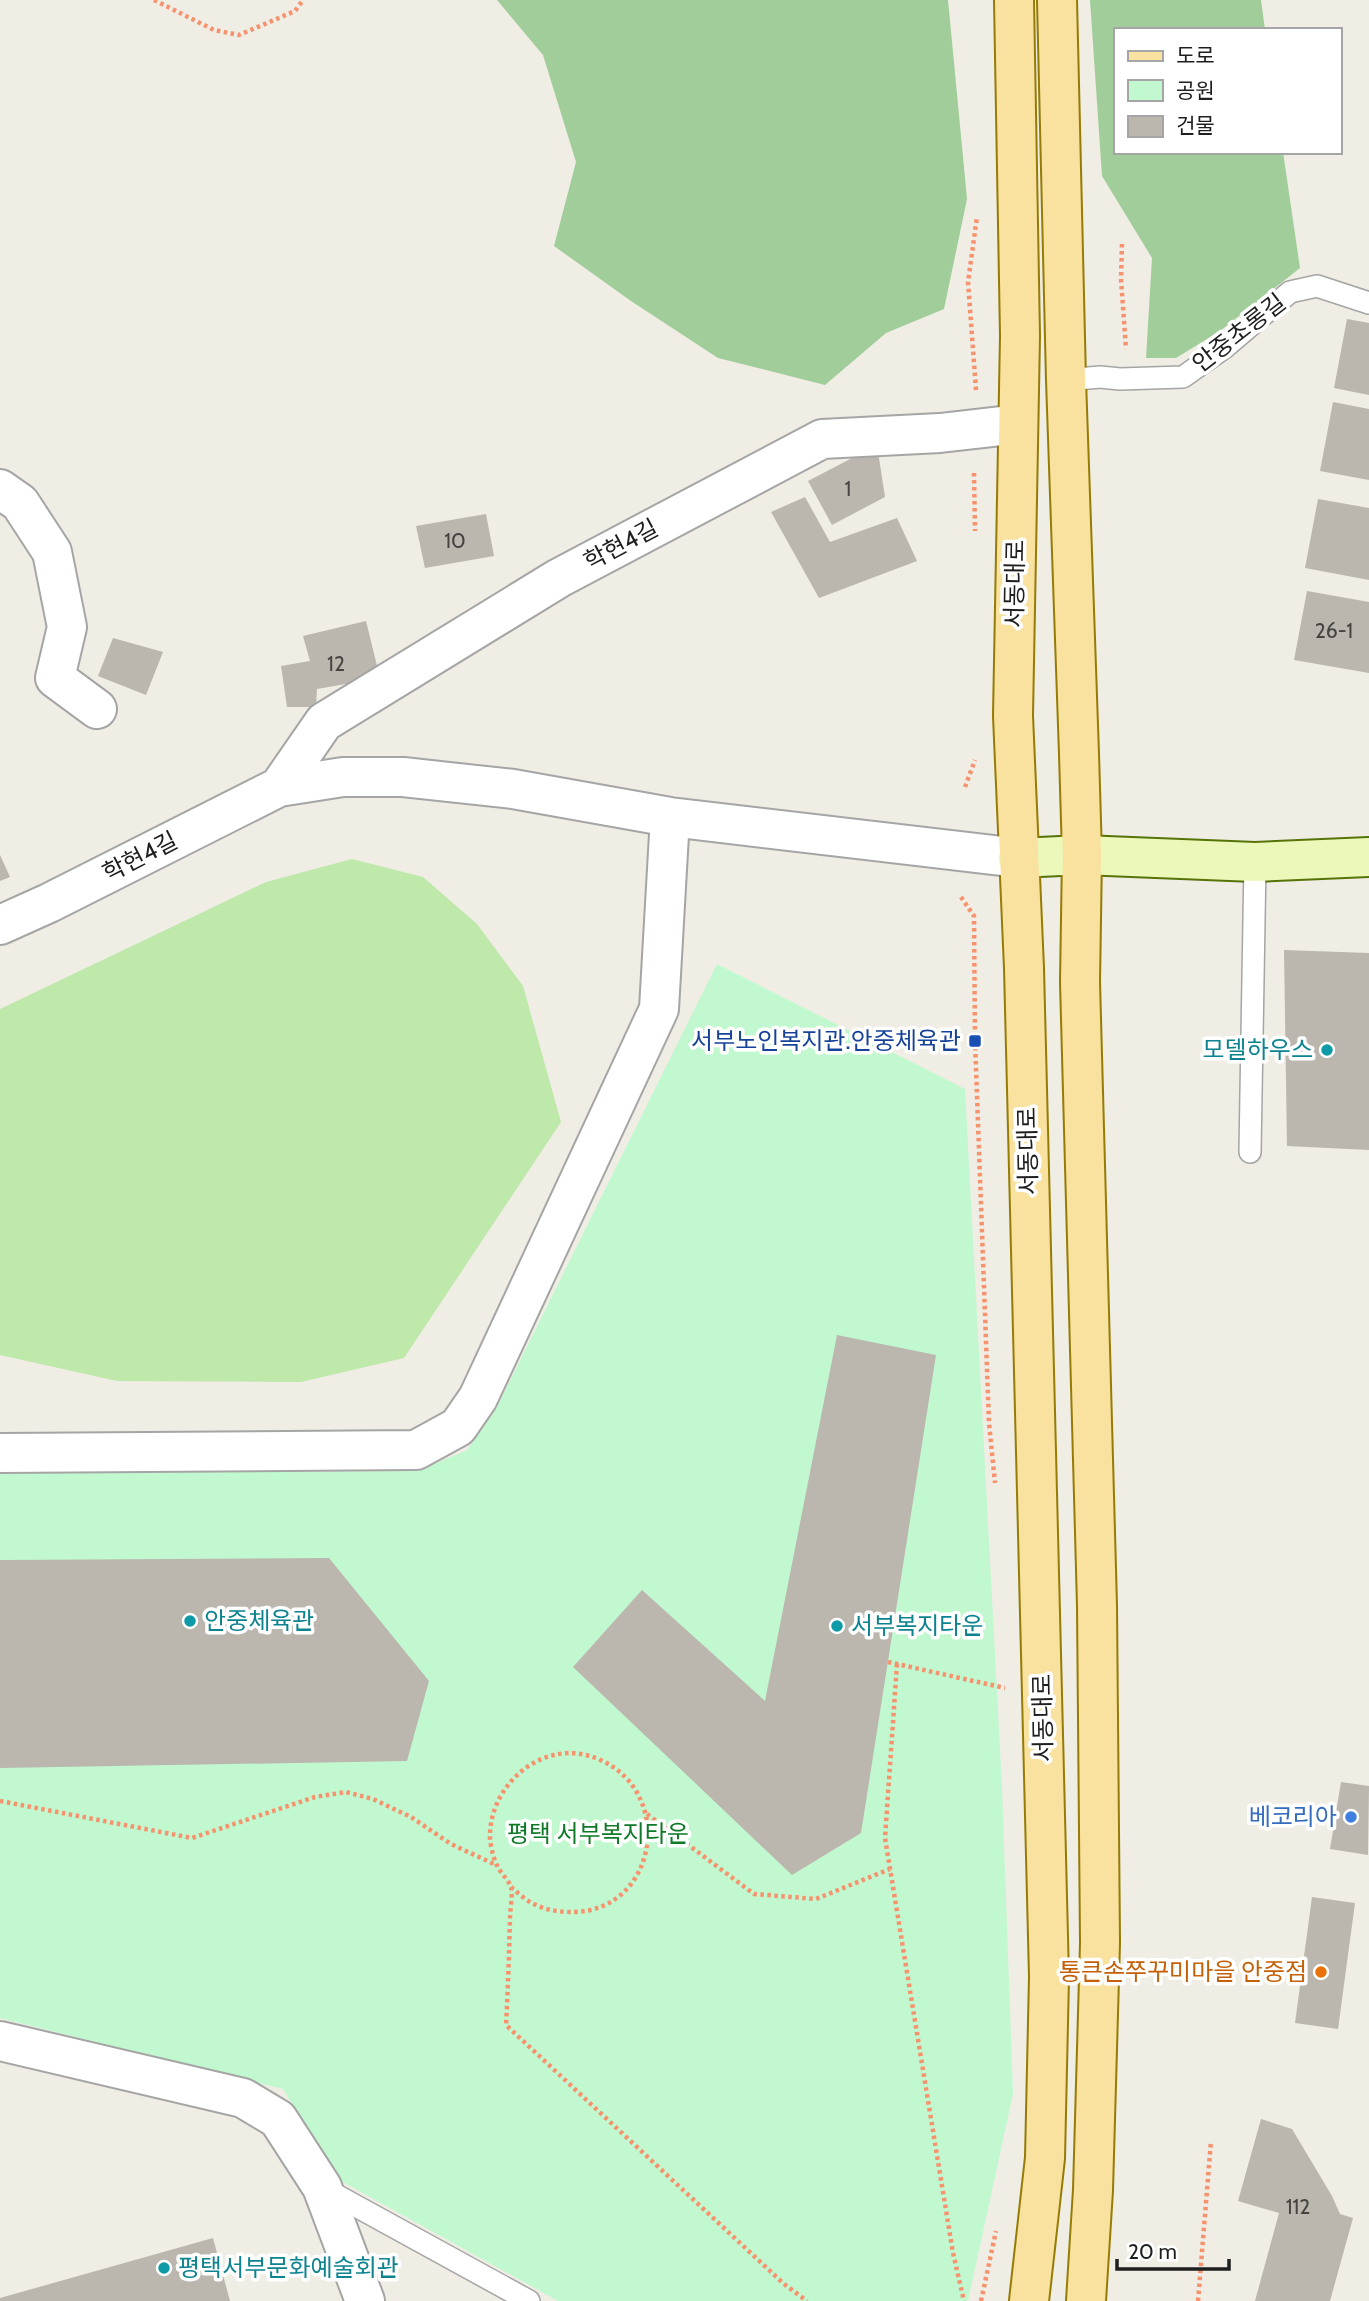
<svg xmlns="http://www.w3.org/2000/svg" width="1369" height="2301" font-family="Cabin,'Noto Sans KR',sans-serif">
	<style>
		.grass { fill: #bfe8ab }
		.forest { fill: #a1cd9a }
		.park { fill: #c2f8cf }
		.building { fill: #bbb6ae }
		.lines { fill: none; stroke-linecap: round; stroke-linejoin: round }
		.lane-casing { stroke: #a5a5a5; stroke-width: 24 }
		.street-casing { stroke: #a5a5a5; stroke-width: 42 }
		.secondary-casing { stroke: #567307; stroke-width: 42 }
		.primary-casing { stroke: #957c04; stroke-width: 42 }
		.path { stroke: #f6926e; stroke-width: 4.5; stroke-dasharray: 3.5 3.5; stroke-linecap: butt }
		.lane { stroke: #fff; stroke-width: 21 }
		.street { stroke: #fff; stroke-width: 38 }
		.secondary { stroke: #ebf8b9; stroke-width: 38 }
		.primary { stroke: #f9e19f; stroke-width: 38 }
		.transit-dot { fill: #1a4fb4; stroke: #fff; stroke-width: 2.5 }
		.culture-dot { fill: #0f9aa8; stroke: #fff; stroke-width: 2.5 }
		.shop-dot { fill: #3f7fe0; stroke: #fff; stroke-width: 2.5 }
		.food-dot { fill: #e8710a; stroke: #fff; stroke-width: 2.5 }
		.labels { text-anchor: middle; stroke-width: 7; stroke-linejoin: round; paint-order: stroke }
		.number-label { font-size: 21px; fill: #454442 }
		.street-label { font-size: 24px; fill: #1e1e1e; stroke: #fff }
		.transit-label { font-size: 24px; fill: #164399; stroke: #fff; text-anchor: end }
		.culture-label { font-size: 24px; fill: #0d838f; stroke: #fff; text-anchor: start }
		.shop-label { font-size: 24px; fill: #366cbe; stroke: #fff; text-anchor: end }
		.park-label { font-size: 24px; fill: #0e7a28; stroke: #fff }
		.food-label { font-size: 24px; fill: #c56008; stroke: #fff; text-anchor: end }
	</style>
	<rect width="100%" height="100%" fill="#efede4"/>
	<path class="grass" d="M352,859L423,877L477,924L523,986L561,1122L404,1358L301,1382L117,1381L0,1355V1009L266,882Z"/>
	<path class="forest" d="M497,0H948L967,199L944,309L886,333L825,385L718,358L631,301L554,246L576,162L543,55Z
		M1090,0H1261L1265,30H1115V152H1283L1300,268L1220,331L1176,358H1146L1152,258L1102,176Z"/>
	<path class="park" d="M717,964L965,1089L1002,1787L1013,2094L968,2301H558L341,2181L283,2089L0,2018V1473L418,1471L467,1450L495,1411Z"/>
	<path class="building" d="M1347,319L1369,323V395L1334,388Z
		M1333,402L1369,409V480L1320,471Z
		M877,445L885,497L832,525L808,481Z
		M805,497L830,542L897,518L917,561L819,598L771,512Z
		M1318,499L1369,508V580L1305,568Z
		M486,514L494,556L425,568L416,526Z
		M1307,591L1369,602V673L1294,660Z
		M366,621L380,678L317,689L316,707H287L281,666L310,661L303,636Z
		M113,638L163,652L146,695L98,676Z
		M0,855L10,877L0,881Z
		M1284,950L1369,953V1150L1287,1146Z
		M837,1335L936,1355L861,1833L792,1875L573,1667L642,1590L765,1701Z
		M329,1558L429,1681L407,1761L0,1768V1560Z
		M1341,1782L1369,1786L1368,1855L1330,1849Z
		M1312,1897L1355,1903L1338,2029L1295,2023Z
		M1261,2119L1292,2129L1332,2196L1340,2214L1353,2218L1330,2301H1255L1279,2213L1238,2201Z
		M213,2238L230,2301H0V2298Z"/>
	<g class="lines">
		<defs>
			<path id="lane" d="M1066,380L1100,377L1120,379L1183,377L1224,348L1290,292L1317,286L1369,303
				M1250,1152L1255,862
				M325,2189L529,2301"/>
			<path id="street" d="M0,489L20,503L52,552L67,627L55,678L97,709
				M279,787L324,722L559,578L822,439L940,433L1018,424
				M0,925L49,903L279,787L343,777H403L513,789L670,817L1018,858
				M0,1453L416,1450L458,1427L478,1398L659,1009L670,817
				M0,2041L243,2098L278,2119L322,2187L365,2301"/>
			<path id="secondary" d="M1018,858L1082,855L1255,862L1369,857"/>
			<path id="primary" d="M1014,0L1020,336L1013,716L1024,968L1049,1977L1045,2158L1029,2301
				M1057,0L1066,380L1079,754L1082,855L1080,982L1097,1606L1100,1943L1093,2190L1086,2301"/>
		</defs>
		<use href="#lane" class="lane-casing"/>
		<use href="#street" class="street-casing"/>
		<use href="#secondary" class="secondary-casing"/>
		<use href="#primary" class="primary-casing"/>
		<path class="path" d="M154,0L214,30L239,35L295,11L303,0
			M1122,244L1121,279L1126,349
			M976,390L968,282L977,217
			M974,473L975,531
			M965,787L975,760
			M961,897L974,916L975,1041L989,1423L995,1483
			M888,1662L1005,1688
			M897,1664L885,1838L953,2253L964,2301
			M0,1801L192,1838L315,1797L346,1792L373,1799L411,1817L451,1844L496,1865
			M647,1814L754,1894L816,1899L890,1869
			M511,1887C517,1892 524,1899 532,1903C544,1910 559,1912 573,1912C658,1911 676,1791 598,1759C545,1736 488,1784 490,1839C491,1848 494,1861 499,1869C502,1874 509,1881 511,1887C513,1895 510,1909 510,1919C509,1954 508,1989 506,2025L784,2284L807,2301
			M981,2301L996,2231
			M1198,2301L1211,2141"/>
		<use href="#lane" class="lane"/>
		<use href="#street" class="street"/>
		<use href="#secondary" class="secondary"/>
		<use href="#primary" class="primary"/>
	</g>
	<rect class="transit-dot" x="968" y="1034" width="14" height="14" rx="3.5"/>
	<g class="culture-dot">
		<circle cx="1327" cy="1050" r="7"/>
		<circle cx="190" cy="1621" r="7"/>
		<circle cx="837" cy="1626" r="7"/>
		<circle cx="164" cy="2268" r="7"/>
	</g>
	<circle class="shop-dot" cx="1351" cy="1817" r="7"/>
	<circle class="food-dot" cx="1321" cy="1972" r="7"/>
	<g class="labels">
		<g class="number-label">
			<text x="848" y="496">1</text>
			<text x="455" y="548">10</text>
			<text x="1334" y="638">26-1</text>
			<text x="336" y="671">12</text>
			<text x="1298" y="2214">112</text>
		</g>
		<g class="street-label">
			<text transform="translate(1239 333) rotate(-38)" y="8">안중초롱길</text>
			<text transform="translate(621 545) rotate(-28)" y="8">학현4길</text>
			<text transform="translate(1015 584) rotate(-89)" y="8">서동대로</text>
			<text transform="translate(140 857) rotate(-27)" y="8">학현4길</text>
			<text transform="translate(1028 1151) rotate(-91)" y="8">서동대로</text>
			<text transform="translate(1043 1718) rotate(-91)" y="8">서동대로</text>
		</g>
		<g class="transit-label">
			<text x="961" y="1049">서부노인복지관.안중체육관</text>
		</g>
		<g class="culture-label">
			<text x="1313" y="1058" text-anchor="end">모델하우스</text>
			<text x="204" y="1629">안중체육관</text>
			<text x="851" y="1634">서부복지타운</text>
			<text x="178" y="2276">평택서부문화예술회관</text>
		</g>
		<g class="shop-label">
			<text x="1337" y="1825">베코리아</text>
		</g>
		<g class="park-label">
			<text x="598" y="1842">평택 서부복지타운</text>
		</g>
		<g class="food-label">
			<text x="1307" y="1980">통큰손쭈꾸미마을 안중점</text>
		</g>
	</g>
	<rect x="1114" y="28" width="228" height="126" fill="#ffffff" stroke="#a5a5a5" stroke-width="2"/>
	<rect x="1128" y="51" width="35" height="10" fill="#f9e19f" stroke="#a5a5a5" stroke-width="2"/>
	<text x="1176" y="63" font-size="21" fill="#1e1e1e">도로</text>
	<rect x="1128" y="80" width="35" height="21" fill="#c2f8cf" stroke="#a5a5a5" stroke-width="2"/>
	<text x="1176" y="98" font-size="21" fill="#1e1e1e">공원</text>
	<rect x="1128" y="116" width="35" height="21" fill="#bbb6ae" stroke="#a5a5a5" stroke-width="2"/>
	<text x="1176" y="133" font-size="21" fill="#1e1e1e">건물</text>
	<path d="M1117 2259v10h112v-10" fill="none" stroke="#1e1e1e" stroke-width="3.5"/>
	<text x="1128" y="2259" font-size="21" fill="#1e1e1e" stroke="#ffffff" stroke-width="5" paint-order="stroke">20 m</text>
</svg>
